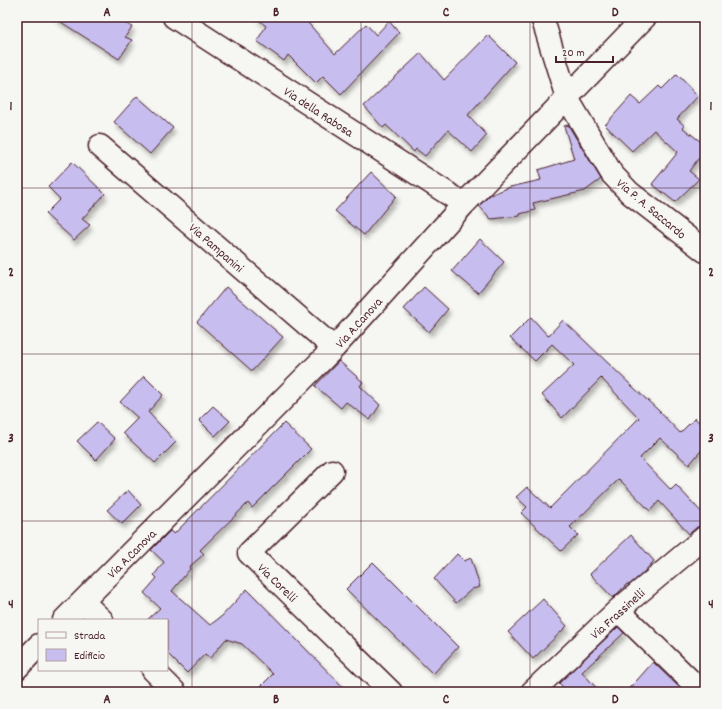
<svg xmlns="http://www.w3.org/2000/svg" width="722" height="709" font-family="Dekko,sans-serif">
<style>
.building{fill:#c7bdee;stroke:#4a1f2b;filter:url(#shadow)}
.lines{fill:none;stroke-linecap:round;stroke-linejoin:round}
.minor-casing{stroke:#4a1f2b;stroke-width:25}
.minor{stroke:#f6f6f2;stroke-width:22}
.grid{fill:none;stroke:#4a1f2b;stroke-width:1;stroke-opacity:0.55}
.labels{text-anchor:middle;stroke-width:4;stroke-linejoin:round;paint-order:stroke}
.street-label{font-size:13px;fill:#4a1f2b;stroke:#f6f6f2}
.neatline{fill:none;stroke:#4a1f2b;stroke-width:1.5}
.grid-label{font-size:13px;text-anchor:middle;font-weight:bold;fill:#4a1f2b}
</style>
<defs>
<filter id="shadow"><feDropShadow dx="2.5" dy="4.5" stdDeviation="2" flood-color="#0004"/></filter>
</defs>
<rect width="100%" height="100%" fill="#f6f6f2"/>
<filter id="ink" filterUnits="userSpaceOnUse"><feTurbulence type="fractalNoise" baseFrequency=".025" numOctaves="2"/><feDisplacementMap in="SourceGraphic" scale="8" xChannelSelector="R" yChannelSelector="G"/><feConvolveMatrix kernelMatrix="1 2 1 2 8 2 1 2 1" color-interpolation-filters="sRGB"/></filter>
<g filter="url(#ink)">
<path class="building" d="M 53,17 L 115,17 L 132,27 L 125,37 L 132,40 L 119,59 Z
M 255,17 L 303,17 L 335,54 L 366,24 L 376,35 L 389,21 L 399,33 L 341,94 L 323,76 L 316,83 L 288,55 L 284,61 L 257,41 L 266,26 Z
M 488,35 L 515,62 L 468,115 L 487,135 L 472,152 L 448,130 L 425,156 L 416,149 L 414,152 L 386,125 L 383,128 L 364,106 L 421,53 L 444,80 Z
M 677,74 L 698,96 L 677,119 L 685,126 L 683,128 L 705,145 L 705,150 L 689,171 L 699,179 L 675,202 L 652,184 L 678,152 L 654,130 L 632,151 L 605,125 L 631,96 L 640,104 L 659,86 L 662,89 Z
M 137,96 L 173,128 L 150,154 L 114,122 Z
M 568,125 L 601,179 L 585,191 L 533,203 L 535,210 L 520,214 L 520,216 L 491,219 L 479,206 L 490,195 L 510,187 L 541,180 L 538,170 L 574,159 L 564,126 Z
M 72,162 L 105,194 L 82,219 L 90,225 L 74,240 L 45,214 L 60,199 L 48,187 Z
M 371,172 L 396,196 L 364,235 L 335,211 Z
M 480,239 L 504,262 L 478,293 L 452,271 Z
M 226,287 L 283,337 L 252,371 L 197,322 Z
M 424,287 L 448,309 L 429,332 L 404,309 Z
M 531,317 L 548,336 L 563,320 L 633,387 L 658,410 L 680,433 L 695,418 L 705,429 L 705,446 L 689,465 L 660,438 L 640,458 L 671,490 L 676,485 L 705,516 L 705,525 L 697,527 L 689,534 L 659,501 L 650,511 L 619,479 L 570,527 L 578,535 L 561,551 L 521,513 L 527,507 L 516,497 L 527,487 L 550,508 L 639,418 L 601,378 L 562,418 L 542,395 L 574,365 L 552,344 L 535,361 L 510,338 Z
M 339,361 L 363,382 L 360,386 L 380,405 L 370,420 L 346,402 L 341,408 L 315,386 Z
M 144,376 L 163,395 L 148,412 L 176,442 L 155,463 L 123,433 L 138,418 L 120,402 Z
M 213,406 L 230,421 L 215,436 L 199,420 Z
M 97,422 L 115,439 L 96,460 L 77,441 Z
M 284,423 L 311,449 L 252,508 L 248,503 L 200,550 L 204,554 L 189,567 L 190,569 L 172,591 L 210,625 L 222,616 L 247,589 L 348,692 L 255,692 L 273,674 L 242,644 L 226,639 L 210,658 L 205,654 L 187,673 L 167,653 L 167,620 L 147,620 L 160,608 L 144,593 L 157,578 L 154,575 L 164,562 L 151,550 L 170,531 L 174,534 Z
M 128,490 L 141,505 L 122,524 L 107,510 Z
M 631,535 L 654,561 L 640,576 L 629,585 L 627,584 L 613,598 L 590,574 Z
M 457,554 L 464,561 L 471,558 L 480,587 L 472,589 L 456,603 L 434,579 Z
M 373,562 L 458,647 L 433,674 L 346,589 Z
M 543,599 L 567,626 L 533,659 L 508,632 Z
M 618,627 L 624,633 L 582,672 L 600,692 L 568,692 L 559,683 Z
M 653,662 L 681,689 L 684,692 L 625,692 L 638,679 Z"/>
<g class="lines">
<g class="minor-casing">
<path id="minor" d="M 174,17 L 464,204
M 542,17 L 567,98 L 612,174 L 630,193 L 705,251
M 100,146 L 334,348
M 332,471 L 249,553 L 391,692
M 83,602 L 102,620
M 618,610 L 702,692
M 64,620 L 334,348 L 464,204 L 645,17
M 17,668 L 39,645
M 153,670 L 175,692
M 532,692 L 618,610 L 705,537"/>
</g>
<use href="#minor" class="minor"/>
</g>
</g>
<path class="grid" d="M 192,17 L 192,692M 361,17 L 361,692M 530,17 L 530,692M 17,188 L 705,188M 17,354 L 705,354M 17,521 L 705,521"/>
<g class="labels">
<g class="street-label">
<text transform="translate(319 111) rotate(33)" y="5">Via della Rabosa</text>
<text transform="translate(652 208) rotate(40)" y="5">Via P. A. Saccardo</text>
<text transform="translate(217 247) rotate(41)" y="5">Via Pampanini</text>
<text transform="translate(358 322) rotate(-48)" y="5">Via A.Canova</text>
<text transform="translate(131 553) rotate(-45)" y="5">Via A.Canova</text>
<text transform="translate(278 582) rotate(44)" y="5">Via Corelli</text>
<text transform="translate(617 613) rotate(-42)" y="5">Via Frassinelli</text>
</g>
</g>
<rect width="722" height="709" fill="none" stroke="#f6f6f2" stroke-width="44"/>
<rect x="38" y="619" width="130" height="52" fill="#f6f6f2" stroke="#b1a0a2"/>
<rect x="46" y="632" width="20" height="6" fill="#f6f6f2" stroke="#b1a0a2"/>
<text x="74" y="639" font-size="12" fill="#4a1f2b">Strada</text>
<rect x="46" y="649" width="20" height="12" fill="#c7bdee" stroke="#b1a0a2"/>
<text x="74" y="659" font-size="12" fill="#4a1f2b">Edificio</text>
<path d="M556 56v6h57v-6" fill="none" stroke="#4a1f2b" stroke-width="2"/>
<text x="562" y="56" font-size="12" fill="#4a1f2b" stroke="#f6f6f2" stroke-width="3" paint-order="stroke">20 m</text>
<rect x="22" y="22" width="678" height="665" class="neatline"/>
<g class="grid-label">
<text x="107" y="16">A</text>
<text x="276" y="16">B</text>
<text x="446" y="16">C</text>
<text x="615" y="16">D</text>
<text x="11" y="110">1</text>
<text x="711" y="110">1</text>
<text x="11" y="276">2</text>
<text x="711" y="276">2</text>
<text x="11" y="442">3</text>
<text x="711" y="442">3</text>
<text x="11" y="608">4</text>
<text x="711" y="608">4</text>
<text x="107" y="703">A</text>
<text x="276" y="703">B</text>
<text x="446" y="703">C</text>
<text x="615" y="703">D</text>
</g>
</svg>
